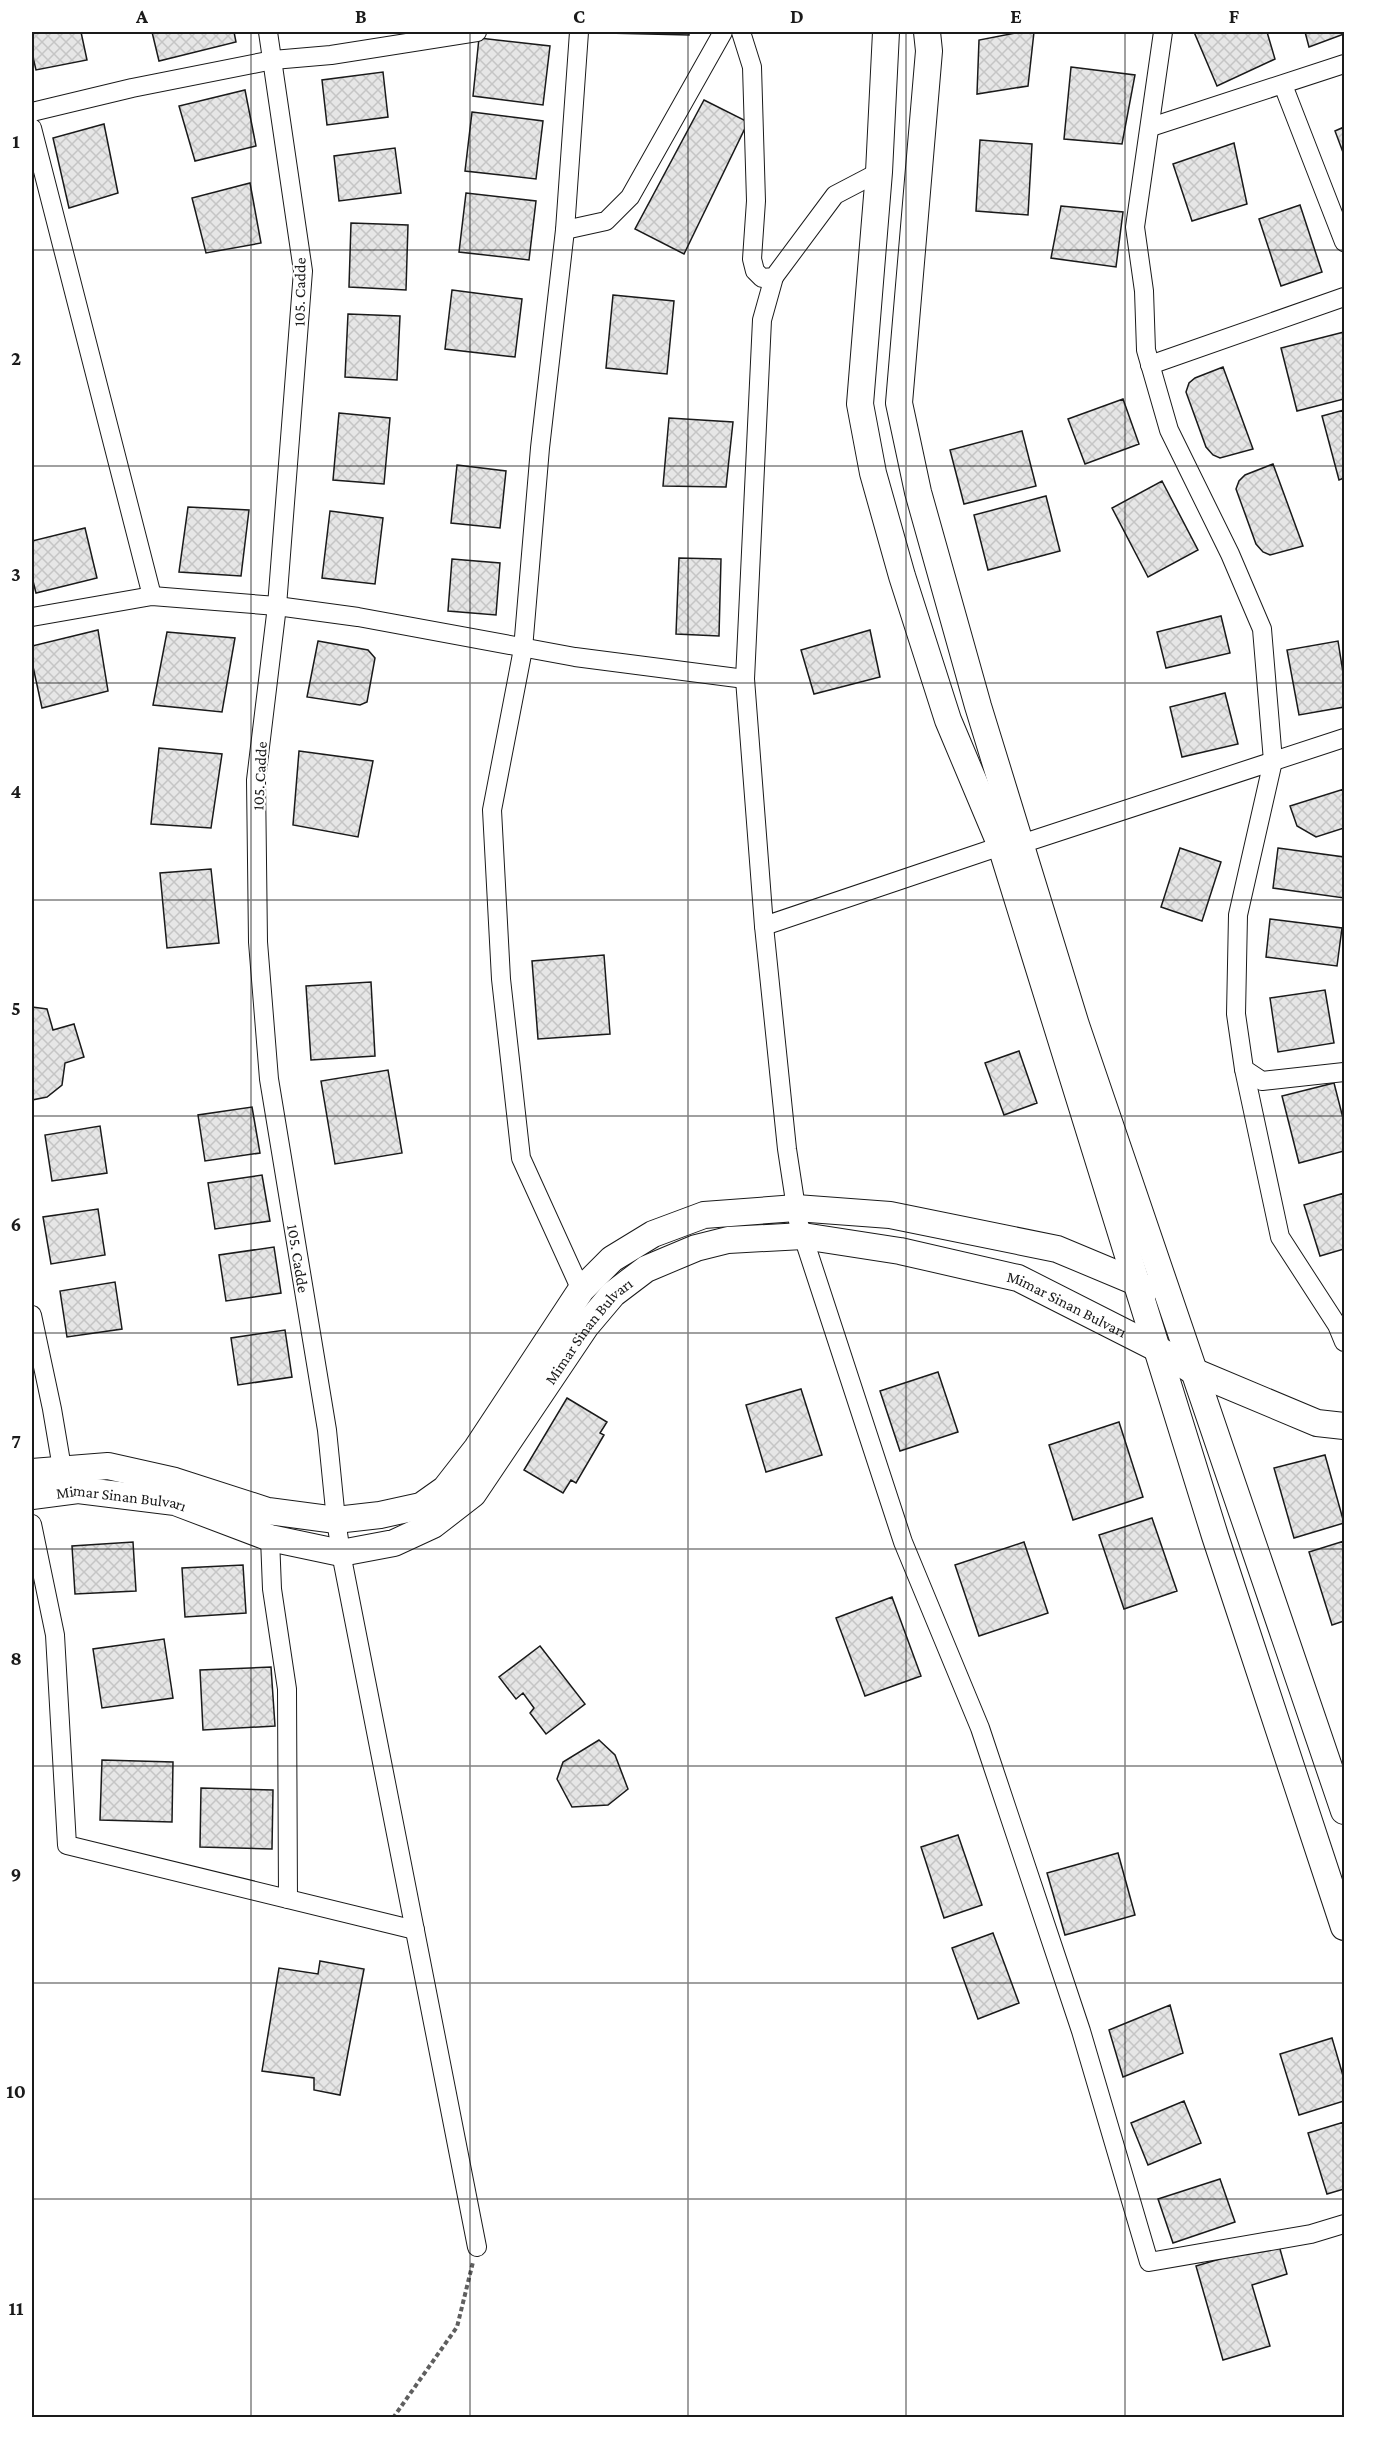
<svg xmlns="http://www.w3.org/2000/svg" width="1376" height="2449" font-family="'Crimson Pro',serif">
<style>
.building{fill:url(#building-cross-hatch);stroke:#1a1a1a;stroke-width:1.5}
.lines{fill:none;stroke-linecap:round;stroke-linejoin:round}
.street-casing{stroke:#1a1a1a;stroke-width:20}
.secondary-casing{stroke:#1a1a1a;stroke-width:28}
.path{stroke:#5f5f5f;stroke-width:4;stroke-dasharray:4.5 3;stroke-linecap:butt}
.street{stroke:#fff;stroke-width:18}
.secondary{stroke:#fff;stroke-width:26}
.grid{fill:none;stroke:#1a1a1a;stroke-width:1.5;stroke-opacity:0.55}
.labels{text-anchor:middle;stroke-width:4.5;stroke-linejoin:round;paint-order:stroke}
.street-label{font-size:16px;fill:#1a1a1a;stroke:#fff}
.neatline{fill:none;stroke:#1a1a1a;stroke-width:2}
.grid-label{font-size:20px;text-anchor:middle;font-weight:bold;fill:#1a1a1a}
</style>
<defs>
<pattern id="building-cross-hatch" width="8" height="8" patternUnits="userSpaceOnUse" patternTransform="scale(1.5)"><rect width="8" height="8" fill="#e6e6e6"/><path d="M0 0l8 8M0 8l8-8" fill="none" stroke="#c5c5c5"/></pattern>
</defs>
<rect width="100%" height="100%" fill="#fff"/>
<path class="building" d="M 32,32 L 81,32 L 87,60 L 36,70 L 32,53 Z
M 152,32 L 234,32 L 236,42 L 159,61 Z
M 606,32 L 689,32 L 689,35 L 606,33 Z
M 1020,32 L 1034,32 L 1028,86 L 977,94 L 979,40 Z
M 1194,32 L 1267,32 L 1275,59 L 1217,86 Z
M 1305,32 L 1344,32 L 1344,34 L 1309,47 Z
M 479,38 L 550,46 L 543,105 L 473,96 Z
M 1071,67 L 1135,75 L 1122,144 L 1064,139 Z
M 383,72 L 388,117 L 327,125 L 322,80 Z
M 245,90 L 256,146 L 195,161 L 179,106 Z
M 704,100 L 748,122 L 684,254 L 635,229 Z
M 472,112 L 543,121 L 536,179 L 465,171 Z
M 104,124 L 118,193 L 69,208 L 53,138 Z
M 1344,127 L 1344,155 L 1335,131 Z
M 980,140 L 1032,144 L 1028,215 L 976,211 Z
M 1234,143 L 1247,204 L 1192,221 L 1173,164 Z
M 395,148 L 401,193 L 339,201 L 334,156 Z
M 250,183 L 261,243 L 206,253 L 192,198 Z
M 466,193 L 536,201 L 529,260 L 459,252 Z
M 1300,205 L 1322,272 L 1281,286 L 1259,219 Z
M 1061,206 L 1123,212 L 1116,267 L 1051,258 Z
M 351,223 L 408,225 L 406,290 L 349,287 Z
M 452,290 L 522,299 L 515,357 L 445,349 Z
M 613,295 L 674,301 L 667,374 L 606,368 Z
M 348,314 L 400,316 L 397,380 L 345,377 Z
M 1344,332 L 1344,399 L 1297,411 L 1281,348 Z
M 1223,367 L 1253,449 L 1220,458 L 1213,455 L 1206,447 L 1186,392 L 1189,383 L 1195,378 Z
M 1123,399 L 1139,444 L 1085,464 L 1068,419 Z
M 1344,410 L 1344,478 L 1339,480 L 1322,416 Z
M 339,413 L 390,418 L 384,484 L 333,480 Z
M 669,418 L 733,422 L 726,487 L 663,486 Z
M 1022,431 L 1036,486 L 964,504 L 950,450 Z
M 1273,464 L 1303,546 L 1270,555 L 1263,552 L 1256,544 L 1236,489 L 1239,481 L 1245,475 Z
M 457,465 L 506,471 L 500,528 L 451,523 Z
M 1162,481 L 1198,550 L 1148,577 L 1112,508 Z
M 1046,496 L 1060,551 L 988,570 L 974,515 Z
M 188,507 L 249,510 L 241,576 L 179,572 Z
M 330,511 L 383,518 L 375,584 L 322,578 Z
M 85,528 L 97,578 L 36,593 L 32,577 L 32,541 Z
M 679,558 L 721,559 L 719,636 L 676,634 Z
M 452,559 L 500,563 L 496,615 L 448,611 Z
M 1221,616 L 1230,653 L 1166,668 L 1157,632 Z
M 98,630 L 108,691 L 42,708 L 32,662 L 32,646 Z
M 870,630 L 880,677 L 814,694 L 801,650 Z
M 167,632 L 235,638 L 222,712 L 153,705 Z
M 318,641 L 368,650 L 375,658 L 367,702 L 360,705 L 307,697 Z
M 1338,641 L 1344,679 L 1344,707 L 1299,715 L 1287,650 Z
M 1225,693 L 1238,744 L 1182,757 L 1170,707 Z
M 159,748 L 222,754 L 211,828 L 151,824 Z
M 299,751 L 373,761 L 358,837 L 293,825 Z
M 1344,789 L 1344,828 L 1316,837 L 1297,826 L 1290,806 Z
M 1180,848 L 1221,862 L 1202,921 L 1161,907 Z
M 1278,848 L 1344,857 L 1344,898 L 1273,888 Z
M 211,869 L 219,943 L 167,948 L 160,873 Z
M 1270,919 L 1342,928 L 1337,966 L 1266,957 Z
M 604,955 L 610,1034 L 538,1039 L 532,961 Z
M 371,982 L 375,1056 L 311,1060 L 306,986 Z
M 1325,990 L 1334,1043 L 1278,1052 L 1270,998 Z
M 32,1007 L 47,1009 L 53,1030 L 74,1024 L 84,1057 L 65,1063 L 62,1085 L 47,1097 L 32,1100 Z
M 1019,1051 L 1037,1103 L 1004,1115 L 985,1063 Z
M 388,1070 L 402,1153 L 335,1164 L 321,1081 Z
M 1334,1083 L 1344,1122 L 1344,1151 L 1299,1163 L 1282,1096 Z
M 252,1107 L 260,1153 L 205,1161 L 198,1115 Z
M 100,1126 L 107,1173 L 52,1181 L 45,1135 Z
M 262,1175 L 270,1221 L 215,1229 L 208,1183 Z
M 1344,1193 L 1344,1249 L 1320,1256 L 1304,1205 Z
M 98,1209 L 105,1255 L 51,1264 L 43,1217 Z
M 274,1247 L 281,1293 L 226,1301 L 219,1255 Z
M 115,1282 L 122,1329 L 67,1337 L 60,1291 Z
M 285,1330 L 292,1377 L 238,1385 L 231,1338 Z
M 938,1372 L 958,1432 L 900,1451 L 880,1391 Z
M 801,1389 L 822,1455 L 766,1472 L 746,1405 Z
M 567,1398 L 607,1422 L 600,1433 L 604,1435 L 576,1483 L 571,1480 L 563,1493 L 524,1470 Z
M 1119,1422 L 1143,1497 L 1073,1520 L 1049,1445 Z
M 1325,1455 L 1344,1523 L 1294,1538 L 1274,1468 Z
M 1152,1518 L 1177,1591 L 1124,1609 L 1099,1535 Z
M 1344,1541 L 1344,1621 L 1332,1625 L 1309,1552 Z
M 133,1542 L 136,1591 L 75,1594 L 72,1546 Z
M 1024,1542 L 1048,1613 L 979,1636 L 955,1565 Z
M 243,1565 L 246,1613 L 185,1617 L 182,1568 Z
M 892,1597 L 921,1676 L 865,1696 L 836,1618 Z
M 164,1639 L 173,1698 L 102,1708 L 93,1649 Z
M 540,1646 L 585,1704 L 546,1734 L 530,1713 L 534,1708 L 523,1693 L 516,1699 L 499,1677 Z
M 271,1667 L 275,1726 L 203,1730 L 200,1670 Z
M 599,1740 L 615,1755 L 628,1789 L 608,1805 L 572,1807 L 557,1779 L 563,1762 Z
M 102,1760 L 173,1762 L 172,1822 L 100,1820 Z
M 201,1788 L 273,1790 L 272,1849 L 200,1847 Z
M 958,1835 L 982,1905 L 944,1918 L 921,1847 Z
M 1118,1853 L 1135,1915 L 1065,1935 L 1047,1873 Z
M 993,1933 L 1019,2003 L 978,2019 L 952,1948 Z
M 320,1961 L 364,1969 L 340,2095 L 314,2090 L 314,2078 L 262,2071 L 279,1968 L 318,1974 Z
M 1170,2005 L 1183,2053 L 1123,2077 L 1109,2030 Z
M 1332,2038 L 1344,2079 L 1344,2101 L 1299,2115 L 1280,2054 Z
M 1184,2101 L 1201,2143 L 1148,2165 L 1131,2123 Z
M 1344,2122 L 1344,2189 L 1327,2194 L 1308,2133 Z
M 1220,2179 L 1235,2222 L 1173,2243 L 1158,2199 Z
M 1278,2242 L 1287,2274 L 1252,2285 L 1270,2346 L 1223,2360 L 1196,2266 Z"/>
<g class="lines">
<g class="street-casing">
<g id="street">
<path id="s1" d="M 268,32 L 303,271 L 277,606 L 256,780 L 258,942 L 269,1079 L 327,1430 L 336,1520 L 341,1553 L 477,2247"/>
<path d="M 579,32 L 565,230 L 540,448 L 523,649 L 492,810 L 501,979 L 521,1158 L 581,1290"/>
<path d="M 741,32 L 752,67 L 756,201 L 752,259 L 755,271 L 762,278 L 774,277 L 835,195 L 879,172"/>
<path d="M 1163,32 L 1135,227 L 1144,291 L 1146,350 L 1169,430 L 1230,554 L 1262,629 L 1273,761 L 1238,915 L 1236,1014 L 1244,1069 L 1262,1081 L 1344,1072"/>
<path d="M 1283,85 L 1344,242"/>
<path d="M 32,112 L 132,88 L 273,60 L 331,55 L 477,32"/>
<path d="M 1151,127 L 1344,64"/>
<path d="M 32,128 L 152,596"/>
<path d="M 565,230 L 606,221 L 630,197 L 723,32"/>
<path d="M 774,277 L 762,320 L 745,679 L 764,926 L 787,1149 L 798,1221 L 903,1542 L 980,1728 L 1081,2031 L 1149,2262 L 1311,2234 L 1344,2224"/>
<path d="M 1150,365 L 1344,297"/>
<path d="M 32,617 L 152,596 L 277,606 L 358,617 L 575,657 L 745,679"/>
<path d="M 764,926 L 1001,846 L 1021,844 L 1344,738"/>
<path d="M 1244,1069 L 1280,1237 L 1337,1325 L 1344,1342"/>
<path d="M 32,1315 L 52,1409 L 62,1468"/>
<path d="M 32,1524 L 55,1635 L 67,1845 L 415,1930"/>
<path d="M 270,1538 L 272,1589 L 287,1689 L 288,1899"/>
</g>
</g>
<g class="secondary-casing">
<g id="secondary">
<path d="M 886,32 L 879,172 L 860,404 L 873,473 L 902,576 L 948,720 L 1001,846 L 1215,1536 L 1344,1927"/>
<path d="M 927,32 L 929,51 L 899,403 L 918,492 L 978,706 L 1076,1025 L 1344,1811"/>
<path d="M 32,1472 L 108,1466 L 175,1481 L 268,1511 L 336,1520 L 380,1515 L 421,1506 L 445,1489 L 477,1448 L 581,1290 L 612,1259 L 653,1234 L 704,1215 L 796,1208 L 890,1215 L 1057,1249 L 1136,1282 L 1145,1290"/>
<path id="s2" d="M 32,1496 L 78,1490 L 175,1502 L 270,1538 L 341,1553 L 394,1543 L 433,1525 L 473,1494 L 586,1326 L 613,1294 L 646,1269 L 696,1248 L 728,1240 L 803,1236 L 900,1251 L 1018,1278 L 1156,1348 L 1193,1371 L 1317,1423 L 1344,1426"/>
</g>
</g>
<path class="path" d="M 393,2418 L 457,2327 L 473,2262"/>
<use href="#street" class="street"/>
<use href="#secondary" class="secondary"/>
</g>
<path class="grid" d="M 251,32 L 251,2418M 470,32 L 470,2418M 688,32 L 688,2418M 906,32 L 906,2418M 1125,32 L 1125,2418M 32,250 L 1344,250M 32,466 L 1344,466M 32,683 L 1344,683M 32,900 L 1344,900M 32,1116 L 1344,1116M 32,1333 L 1344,1333M 32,1549 L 1344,1549M 32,1766 L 1344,1766M 32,1983 L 1344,1983M 32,2199 L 1344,2199"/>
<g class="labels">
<g class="street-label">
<text transform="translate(299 292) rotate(-89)" y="6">105. Cadde</text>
<text transform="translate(259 776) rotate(-87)" y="6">105. Cadde</text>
<text dy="6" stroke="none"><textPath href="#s1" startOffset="1234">105. Cadde</textPath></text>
<text dy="6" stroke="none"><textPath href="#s2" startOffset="1188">Mimar Sinan Bulvarı</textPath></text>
<text dy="6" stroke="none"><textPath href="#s2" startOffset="666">Mimar Sinan Bulvarı</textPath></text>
<text dy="6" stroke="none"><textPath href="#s2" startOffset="90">Mimar Sinan Bulvarı</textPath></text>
</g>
</g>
<rect width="1376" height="2449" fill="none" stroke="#ffffff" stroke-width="66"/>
<rect x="33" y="33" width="1310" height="2383" class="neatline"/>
<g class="grid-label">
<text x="142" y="23">A</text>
<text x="361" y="23">B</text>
<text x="579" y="23">C</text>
<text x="797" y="23">D</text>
<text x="1016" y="23">E</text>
<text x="1234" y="23">F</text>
<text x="16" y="148">1</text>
<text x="16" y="365">2</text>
<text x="16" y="581">3</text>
<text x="16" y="798">4</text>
<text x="16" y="1015">5</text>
<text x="16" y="1231">6</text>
<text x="16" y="1448">7</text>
<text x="16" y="1665">8</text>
<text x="16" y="1881">9</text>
<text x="16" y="2098">10</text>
<text x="16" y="2315">11</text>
</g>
</svg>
